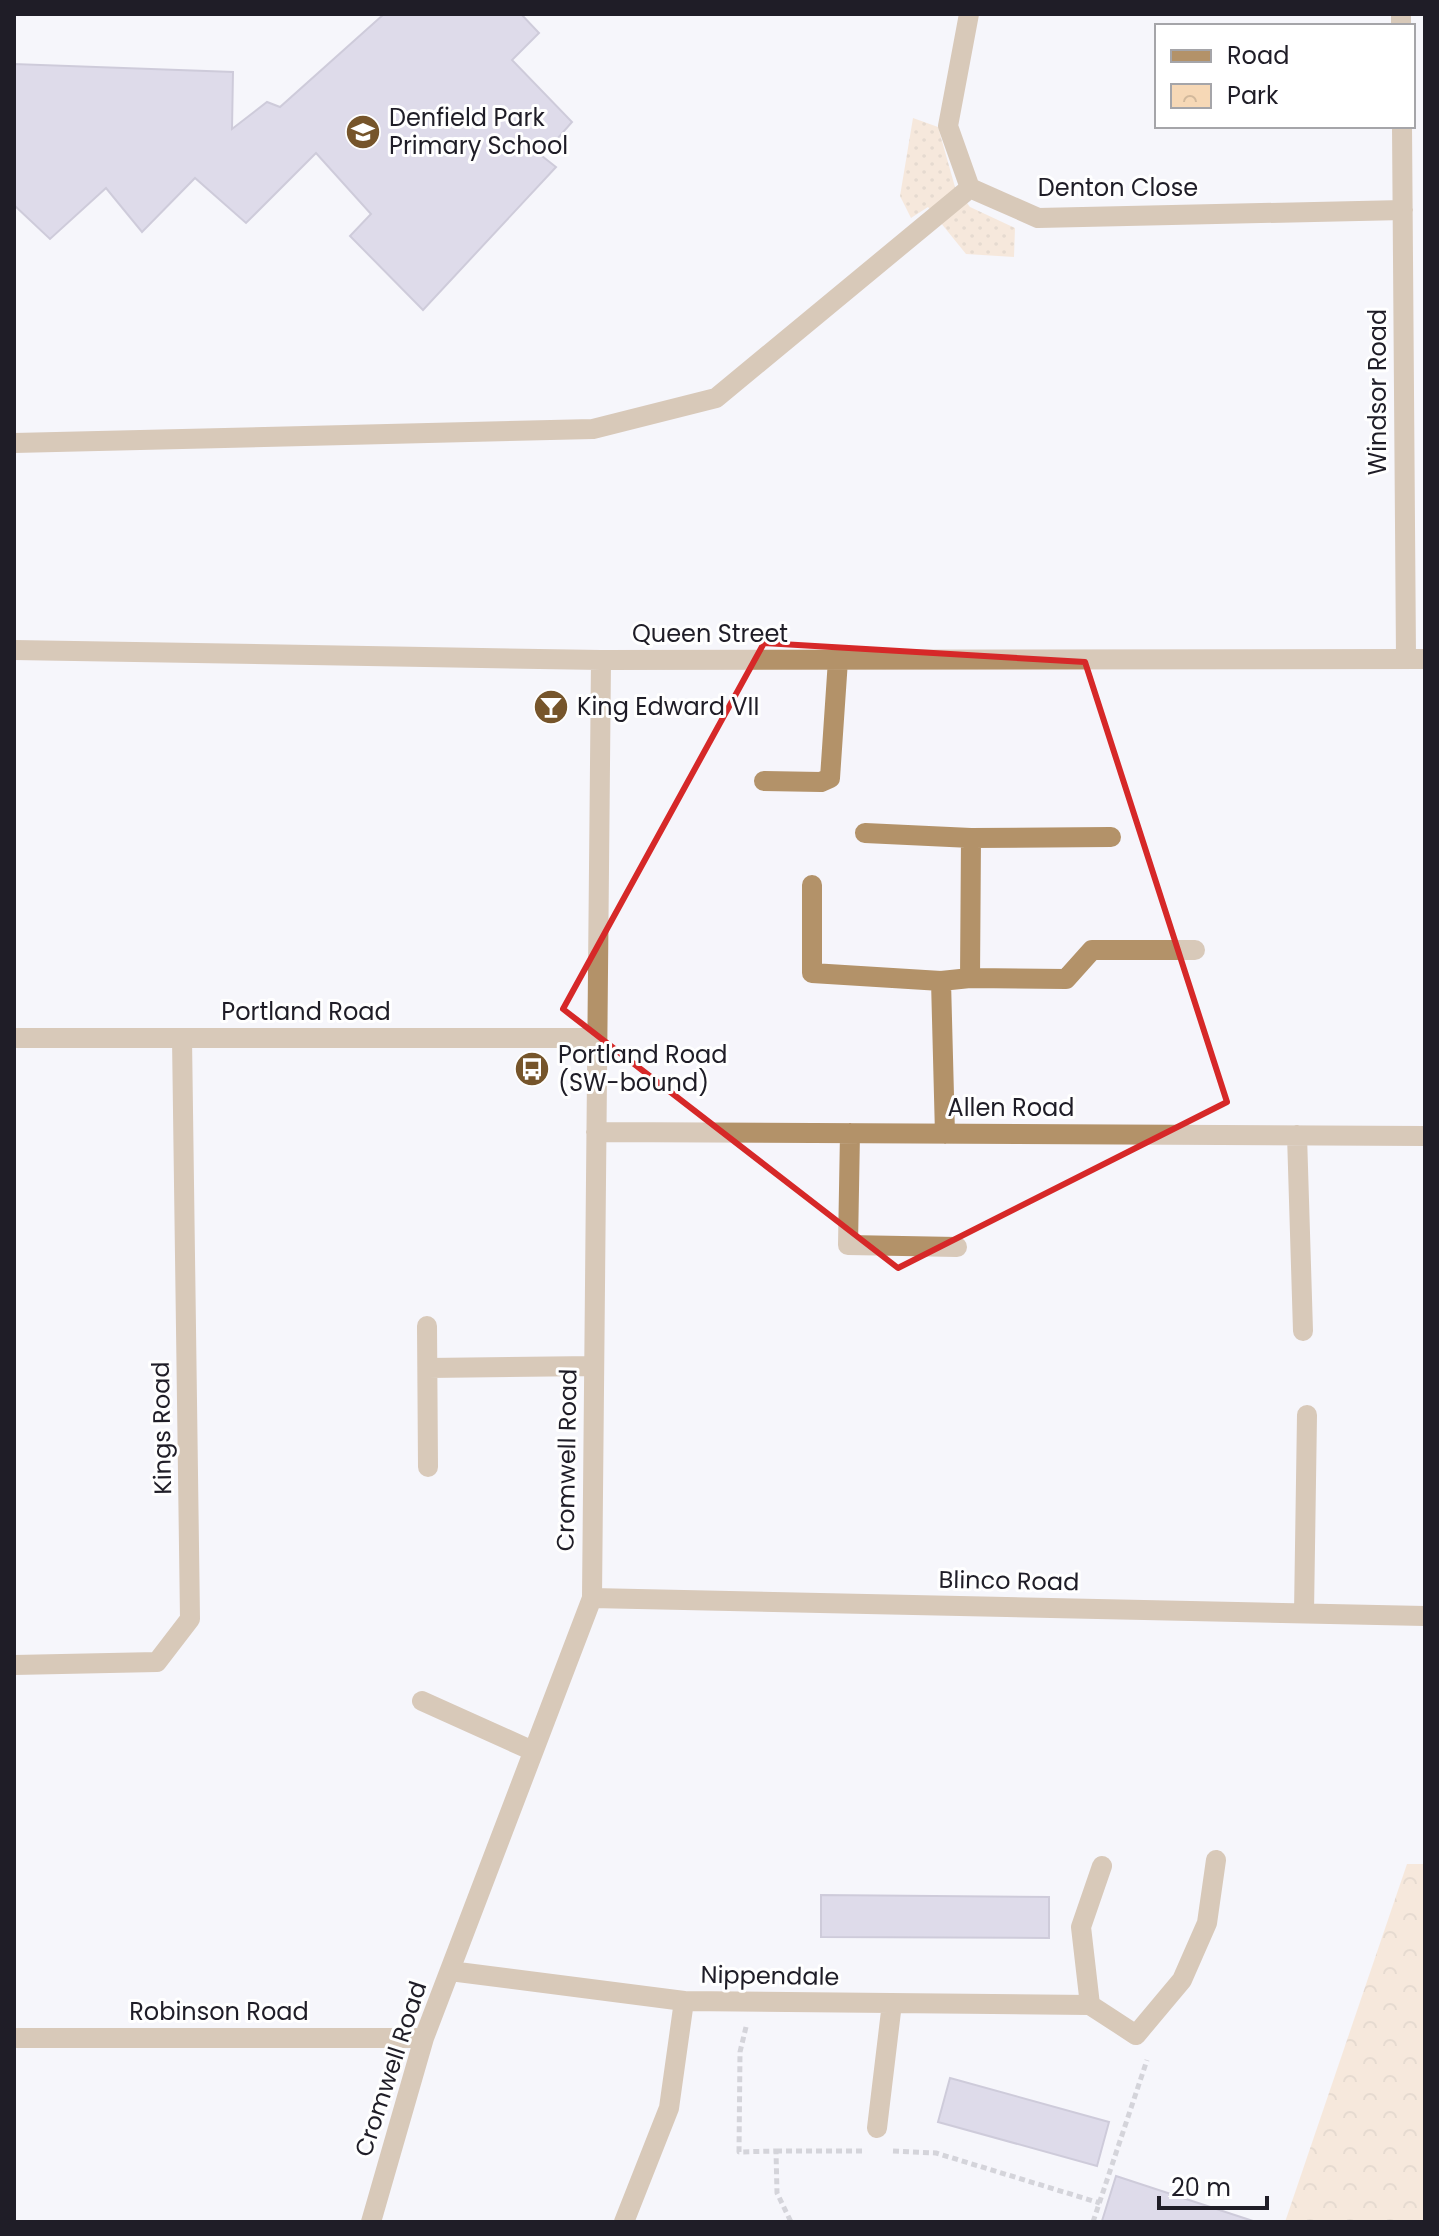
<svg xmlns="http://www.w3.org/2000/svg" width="1439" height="2236" font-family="Poppins,sans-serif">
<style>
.grass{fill:url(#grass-dots)}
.park{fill:url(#park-crowns)}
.building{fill:#c1bbd6;stroke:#9e98b2;stroke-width:2}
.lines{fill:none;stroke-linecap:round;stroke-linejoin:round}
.path{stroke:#acabb2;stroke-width:5;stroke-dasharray:6 4;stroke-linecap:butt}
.minor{stroke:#b39269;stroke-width:20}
.marked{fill:none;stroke:#d62828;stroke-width:6;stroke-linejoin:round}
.labels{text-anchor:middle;stroke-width:6;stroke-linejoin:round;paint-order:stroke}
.poi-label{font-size:24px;fill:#1f1d27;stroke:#fff;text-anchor:start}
.street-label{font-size:24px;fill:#1f1d27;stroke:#fff}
</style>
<defs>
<pattern id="grass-dots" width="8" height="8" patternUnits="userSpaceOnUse" patternTransform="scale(2)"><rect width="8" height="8" fill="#f6d8b6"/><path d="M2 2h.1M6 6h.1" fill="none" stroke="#d2b99c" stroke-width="1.8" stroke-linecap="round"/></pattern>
<pattern id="park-crowns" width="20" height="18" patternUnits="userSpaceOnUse" patternTransform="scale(2)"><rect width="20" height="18" fill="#f6d8b6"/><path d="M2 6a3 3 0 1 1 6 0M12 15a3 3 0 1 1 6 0" fill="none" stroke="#d2b99c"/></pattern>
</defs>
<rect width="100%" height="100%" fill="#f6f5fb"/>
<path class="grass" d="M 913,118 L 938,127 L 955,187 L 970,207 L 1015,228 L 1014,257 L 966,254 L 928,207 L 911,218 L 900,196 Z"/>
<path class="park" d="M 1407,1864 L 1425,1864 L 1425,2222 L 1285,2222 Z"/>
<path class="building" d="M 384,14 L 521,14 L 539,33 L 512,60 L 572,122 L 542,156 L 556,167 L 423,310 L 350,236 L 371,214 L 316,153 L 246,223 L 195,178 L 142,232 L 106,188 L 50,239 L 14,205 L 14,64 L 233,72 L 232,129 L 267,102 L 280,107 Z
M 821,1895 L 1049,1897 L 1049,1938 L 821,1937 Z
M 950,2078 L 1109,2122 L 1097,2166 L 938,2122 Z
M 1116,2176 L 1256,2222 L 1102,2221 Z"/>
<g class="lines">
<path class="path" d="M 746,2027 L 740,2052 L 739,2152 L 776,2151 L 777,2193 L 791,2222
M 776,2151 L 863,2151
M 893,2151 L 936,2153 L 1100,2203
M 1093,2222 L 1147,2060"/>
<path class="minor" d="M 969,14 L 948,126 L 970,188 L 1038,218 L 1403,210
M 1401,14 L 1401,26
M 1402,126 L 1406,658
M 14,443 L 593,429 L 716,398 L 970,188
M 14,650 L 601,660 L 1425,659
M 764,781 L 821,782 L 830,778 L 838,660
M 865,833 L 971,838 L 1111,837
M 812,885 L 812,973 L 941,981 L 970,978 L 1066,979 L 1092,950 L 1195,950
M 970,978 L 971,838
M 941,981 L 945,1134
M 14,1038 L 597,1038
M 596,1132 L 1425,1136
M 850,1133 L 848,1245 L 957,1247
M 1297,1135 L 1303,1331
M 427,1326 L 428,1467
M 428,1368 L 594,1366
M 592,1598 L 1425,1616
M 1304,1613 L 1307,1415
M 14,1665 L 157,1662 L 190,1619 L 182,1038
M 422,1701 L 533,1751
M 450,1971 L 684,2001 L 1090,2005 L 1136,2035 L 1182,1980 L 1207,1923 L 1216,1860
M 1090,2005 L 1081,1927 L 1102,1866
M 14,2038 L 424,2038
M 877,2128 L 892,2003
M 371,2222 L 424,2038 L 592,1598 L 601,660
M 624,2222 L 669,2108 L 684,2001"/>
</g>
<path d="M0 0H1439V2236H0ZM 764,643 L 1085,662 L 1227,1102 L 898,1268 L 563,1009 Z" fill="#f6f5fb" fill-opacity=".55" fill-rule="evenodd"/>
<path class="marked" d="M 764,643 L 1085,662 L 1227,1102 L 898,1268 L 563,1009 Z"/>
<defs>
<g id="school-disc" transform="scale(1.8)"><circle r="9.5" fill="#76552b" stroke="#fff"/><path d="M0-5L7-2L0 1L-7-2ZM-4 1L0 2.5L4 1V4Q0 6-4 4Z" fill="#fff"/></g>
<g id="bar-disc" transform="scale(1.8)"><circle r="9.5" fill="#76552b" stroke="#fff"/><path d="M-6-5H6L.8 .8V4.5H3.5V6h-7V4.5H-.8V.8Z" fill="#fff"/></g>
<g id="bus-disc" transform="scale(1.8)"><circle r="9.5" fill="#76552b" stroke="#fff"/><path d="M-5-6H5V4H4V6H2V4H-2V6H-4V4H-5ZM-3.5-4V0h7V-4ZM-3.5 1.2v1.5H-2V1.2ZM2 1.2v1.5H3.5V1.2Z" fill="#fff"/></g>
</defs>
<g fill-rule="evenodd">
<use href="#school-disc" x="363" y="132"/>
<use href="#bar-disc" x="551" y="707"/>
<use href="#bus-disc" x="532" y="1069"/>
</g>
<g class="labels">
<g class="poi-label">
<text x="389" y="126">Denfield Park<tspan x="389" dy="28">Primary School</tspan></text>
<text x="577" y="715">King Edward VII</text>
<text x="558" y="1063">Portland Road<tspan x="558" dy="28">(SW-bound)</tspan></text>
</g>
<g class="street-label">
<text x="1118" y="196">Denton Close</text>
<text transform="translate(1378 392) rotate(-90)" y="8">Windsor Road</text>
<text x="710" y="642">Queen Street</text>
<text x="306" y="1020">Portland Road</text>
<text x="1011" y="1116">Allen Road</text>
<text transform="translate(162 1428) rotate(-91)" y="8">Kings Road</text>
<text transform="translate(567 1460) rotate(-89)" y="8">Cromwell Road</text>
<text transform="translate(1009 1581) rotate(1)" y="8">Blinco Road</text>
<text transform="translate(770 1976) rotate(1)" y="8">Nippendale</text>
<text x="219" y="2020">Robinson Road</text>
<text transform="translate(391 2069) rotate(-72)" y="8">Cromwell Road</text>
</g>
</g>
<rect width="1439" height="2236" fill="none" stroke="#1f1d27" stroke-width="32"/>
<rect x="1155" y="24" width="260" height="104" fill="#ffffff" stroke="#a5a5a9" stroke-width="2"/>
<rect x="1171" y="50" width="40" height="12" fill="#b39269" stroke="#a5a5a9" stroke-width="2"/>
<text x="1227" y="64" font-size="24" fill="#1f1d27">Road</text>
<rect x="1171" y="84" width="40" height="24" fill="url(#park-crowns)" stroke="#a5a5a9" stroke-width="2"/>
<text x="1227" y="104" font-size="24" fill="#1f1d27">Park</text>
<path d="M1159 2196v12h108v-12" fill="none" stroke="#1f1d27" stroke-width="4"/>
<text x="1171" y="2196" font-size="24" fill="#1f1d27" stroke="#ffffff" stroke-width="6" paint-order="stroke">20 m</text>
</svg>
